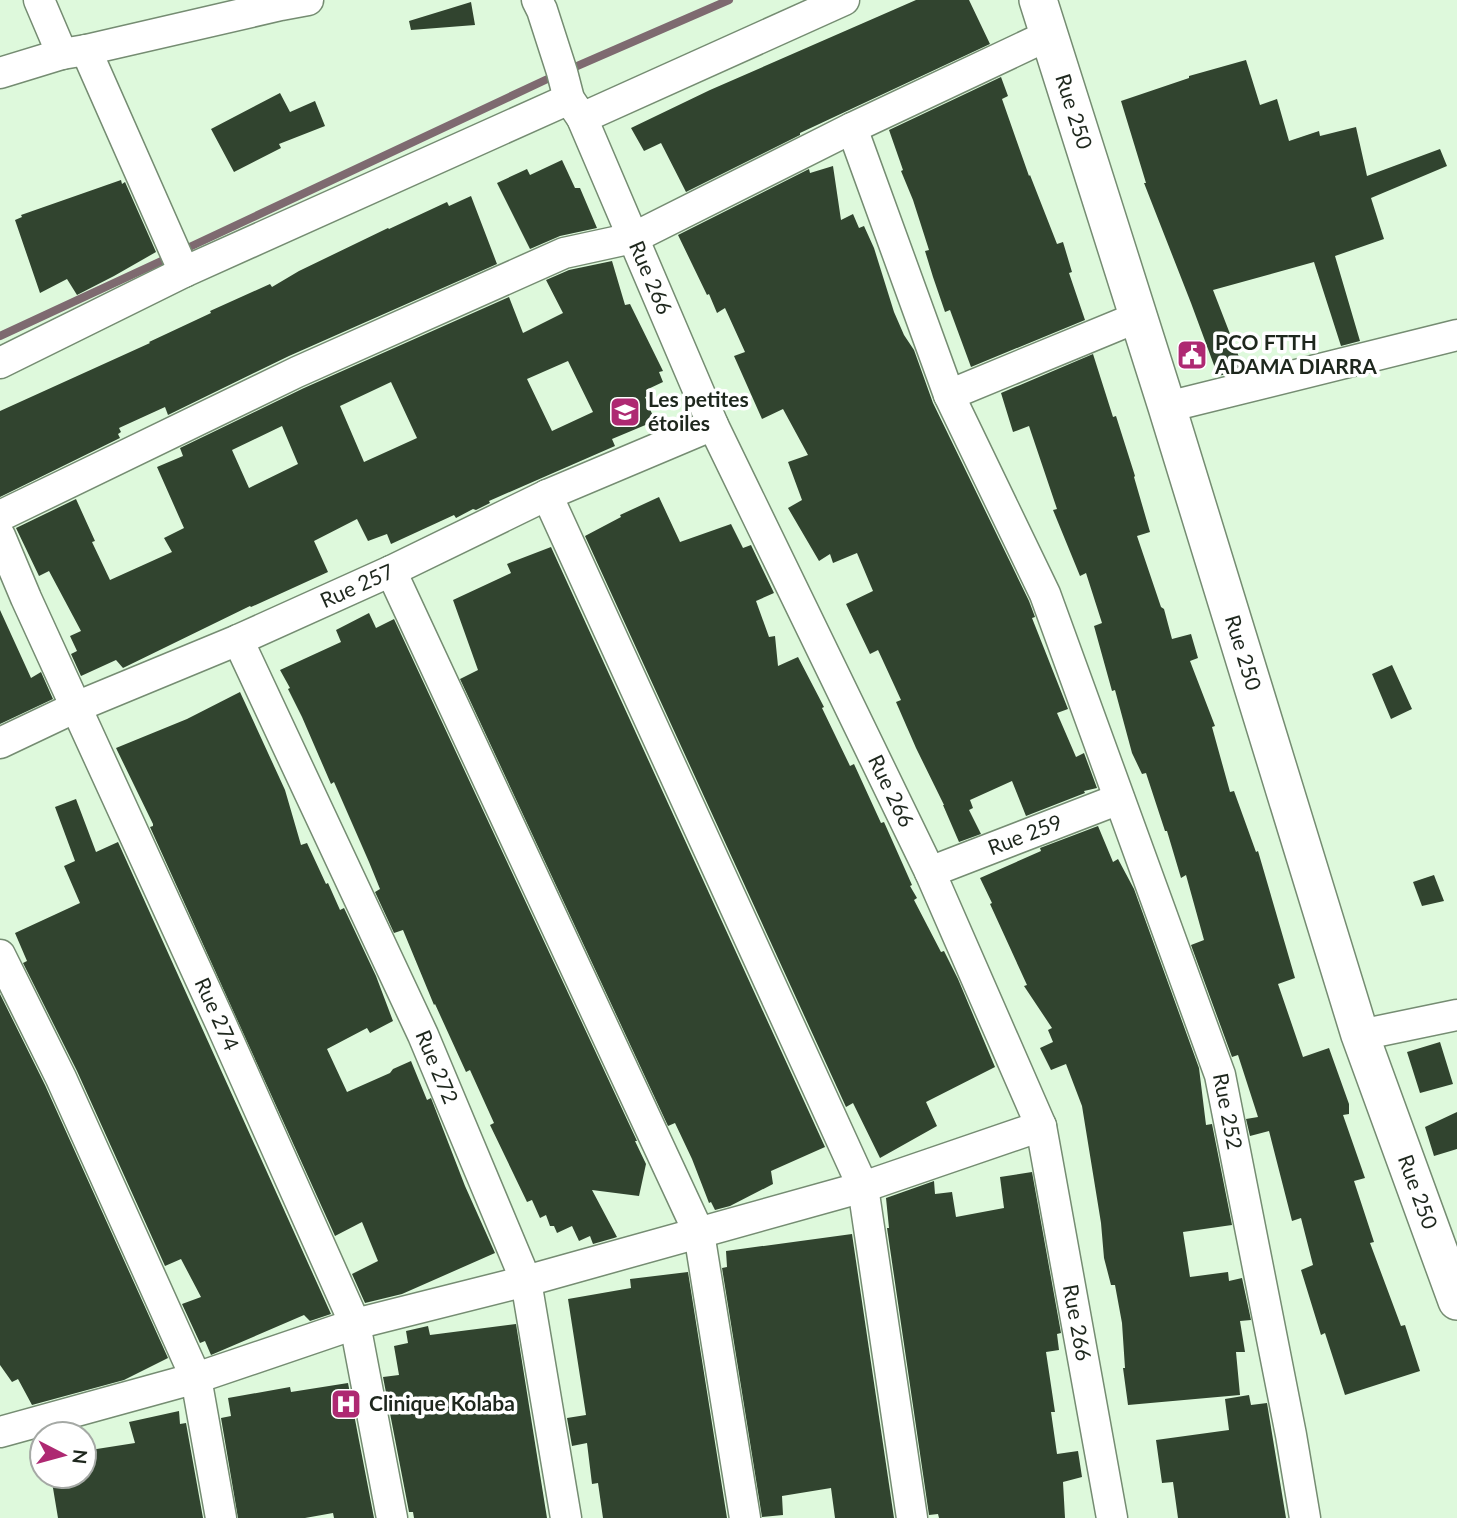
<svg xmlns="http://www.w3.org/2000/svg" width="1457" height="1518" font-family="Lato,sans-serif">
<style>
.lines{fill:none;stroke-linecap:round;stroke-linejoin:round}
.stream{stroke:#7e6a70;stroke-width:8}
.building{fill:#31442f;fill-rule:evenodd}
.minor-casing{stroke:#758c72;stroke-width:33}
.tertiary-casing{stroke:#758c72;stroke-width:40}
.minor{stroke:#fff;stroke-width:30}
.tertiary{stroke:#fff;stroke-width:37}
.labels{text-anchor:middle;stroke-width:7;stroke-linejoin:round;paint-order:stroke}
.street-label{font-size:21px;fill:#1e271d;stroke:#fff}
.poi-label{font-size:21px;font-weight:bold;fill:#1e271d;stroke:#fff;text-anchor:start}
</style>
<rect width="100%" height="100%" fill="#def9dc"/>
<g class="lines">
<path class="stream" d="M 568,70 L 729,0
M 181,251 L 556,75
M 0,336 L 170,257"/>
</g>
<path class="building" d="M 916,0 L 969,0 L 990,44 L 800,133 L 800,135 L 686,192 L 661,143 L 644,151 L 631,128 L 710,90 Z
M 471,2 L 475,25 L 411,30 L 409,21 Z
M 1246,60 L 1260,105 L 1277,99 L 1289,141 L 1319,131 L 1320,136 L 1356,127 L 1367,176 L 1440,149 L 1447,166 L 1371,198 L 1384,239 L 1335,256 L 1360,341 L 1341,346 L 1314,262 L 1213,290 L 1244,370 L 1218,376 L 1191,303 L 1144,183 L 1146,183 L 1121,101 L 1189,78 L 1189,76 Z
M 1001,77 L 1008,96 L 1002,99 L 1029,176 L 1030,175 L 1057,244 L 1063,242 L 1072,272 L 1069,273 L 1085,320 L 971,367 L 950,310 L 945,312 L 933,277 L 925,251 L 929,250 L 913,200 L 901,171 L 903,170 L 889,130 Z
M 280,93 L 290,112 L 315,101 L 325,126 L 279,144 L 281,148 L 234,172 L 211,129 Z
M 562,160 L 575,188 L 580,188 L 597,228 L 560,236 L 530,249 L 497,183 L 527,169 L 530,175 Z
M 833,166 L 841,220 L 853,214 L 859,228 L 864,226 L 874,248 L 894,312 L 904,335 L 914,350 L 933,403 L 1029,601 L 1035,617 L 1032,618 L 1068,709 L 1057,713 L 1076,757 L 1084,753 L 1097,788 L 1084,791 L 1085,793 L 1026,816 L 1012,781 L 970,800 L 973,808 L 969,810 L 981,834 L 959,842 L 943,805 L 944,805 L 916,748 L 896,702 L 901,700 L 878,650 L 870,654 L 846,604 L 873,591 L 857,553 L 833,563 L 830,554 L 819,561 L 788,508 L 802,500 L 788,462 L 808,455 L 783,409 L 762,419 L 734,356 L 745,352 L 725,308 L 717,313 L 709,294 L 707,295 L 678,235 L 809,169 L 810,173 Z
M 121,180 L 122,184 L 125,182 L 156,252 L 114,276 L 77,295 L 67,279 L 40,293 L 15,220 L 22,217 L 21,215 Z
M 471,196 L 497,264 L 289,356 L 168,415 L 165,407 L 119,428 L 121,432 L 118,434 L 120,438 L 0,497 L 0,411 L 150,343 L 149,342 L 211,313 L 210,311 L 270,284 L 272,287 L 299,271 L 388,228 L 389,229 L 447,202 L 449,206 Z
M 612,261 L 625,305 L 630,304 L 663,371 L 659,372 L 663,382 L 646,390 L 649,396 L 645,397 L 655,421 L 612,439 L 615,446 L 489,501 L 490,503 L 476,510 L 473,509 L 456,518 L 454,515 L 391,544 L 387,534 L 368,541 L 357,519 L 314,541 L 328,572 L 251,607 L 250,606 L 123,668 L 116,660 L 81,676 L 71,654 L 77,651 L 70,636 L 81,631 L 49,571 L 39,576 L 16,528 L 76,499 L 95,541 L 92,542 L 110,580 L 172,552 L 164,538 L 184,528 L 157,467 L 183,456 L 180,448 L 304,388 L 509,297 L 523,333 L 563,313 L 546,280 L 569,270 ZM 568,361 L 593,412 L 552,431 L 527,379 ZM 391,382 L 417,438 L 364,462 L 340,406 ZM 282,426 L 298,464 L 249,488 L 232,450 Z
M 1093,354 L 1113,417 L 1116,416 L 1135,476 L 1134,477 L 1150,532 L 1137,536 L 1161,607 L 1164,609 L 1172,639 L 1191,634 L 1198,658 L 1190,661 L 1215,726 L 1212,727 L 1230,792 L 1234,791 L 1256,852 L 1258,851 L 1295,978 L 1278,984 L 1303,1057 L 1329,1048 L 1349,1104 L 1349,1114 L 1343,1115 L 1365,1178 L 1354,1181 L 1374,1242 L 1370,1243 L 1401,1326 L 1405,1325 L 1420,1371 L 1345,1395 L 1325,1333 L 1321,1335 L 1301,1270 L 1313,1265 L 1301,1218 L 1292,1221 L 1269,1131 L 1250,1136 L 1246,1119 L 1258,1117 L 1238,1055 L 1232,1057 L 1191,945 L 1204,940 L 1186,875 L 1181,878 L 1167,831 L 1165,831 L 1146,773 L 1142,774 L 1132,753 L 1115,690 L 1112,691 L 1094,626 L 1102,623 L 1086,573 L 1080,576 L 1053,510 L 1057,509 L 1029,426 L 1013,432 L 1001,393 Z
M 659,497 L 680,542 L 731,524 L 743,548 L 751,545 L 774,593 L 756,601 L 769,637 L 775,636 L 778,666 L 798,657 L 824,707 L 822,708 L 850,766 L 854,764 L 881,823 L 884,822 L 912,885 L 910,886 L 917,898 L 914,900 L 941,952 L 944,951 L 958,979 L 995,1067 L 926,1102 L 937,1126 L 880,1158 L 853,1103 L 846,1107 L 585,536 L 621,517 L 620,515 Z
M 551,547 L 825,1147 L 771,1171 L 773,1184 L 730,1206 L 715,1210 L 711,1202 L 709,1203 L 692,1159 L 675,1123 L 668,1126 L 460,679 L 478,670 L 453,600 L 511,573 L 507,564 Z
M 0,610 L 31,678 L 41,672 L 53,699 L 0,724 Z
M 369,613 L 376,628 L 394,619 L 637,1141 L 635,1141 L 646,1164 L 639,1196 L 592,1190 L 617,1237 L 614,1238 L 593,1244 L 590,1236 L 579,1241 L 572,1226 L 557,1233 L 554,1226 L 550,1226 L 546,1215 L 540,1218 L 532,1200 L 527,1202 L 490,1125 L 494,1123 L 470,1070 L 466,1072 L 435,1004 L 434,1005 L 403,930 L 394,933 L 375,892 L 380,889 L 369,862 L 334,782 L 331,784 L 302,717 L 288,689 L 290,688 L 280,670 L 341,642 L 336,630 Z
M 1392,665 L 1412,709 L 1391,719 L 1372,674 Z
M 240,692 L 285,790 L 301,845 L 307,843 L 326,884 L 328,883 L 340,910 L 344,908 L 376,976 L 393,1021 L 370,1033 L 367,1028 L 327,1049 L 347,1092 L 390,1073 L 393,1069 L 411,1061 L 427,1100 L 431,1098 L 465,1186 L 495,1253 L 402,1294 L 365,1303 L 352,1274 L 378,1261 L 362,1222 L 335,1236 L 150,827 L 153,826 L 153,824 L 116,748 L 187,719 Z
M 76,799 L 96,852 L 118,842 L 331,1314 L 310,1321 L 304,1315 L 211,1355 L 205,1341 L 200,1343 L 182,1304 L 201,1297 L 181,1259 L 165,1266 L 77,1071 L 23,963 L 27,961 L 15,933 L 80,903 L 64,866 L 75,861 L 55,807 Z
M 1098,826 L 1113,862 L 1118,859 L 1134,889 L 1199,1068 L 1206,1125 L 1212,1124 L 1232,1225 L 1183,1232 L 1190,1277 L 1228,1272 L 1229,1281 L 1242,1278 L 1251,1320 L 1240,1321 L 1245,1352 L 1236,1352 L 1240,1395 L 1128,1405 L 1123,1368 L 1125,1368 L 1122,1323 L 1115,1285 L 1111,1285 L 1104,1258 L 1101,1223 L 1082,1106 L 1066,1064 L 1051,1070 L 1040,1048 L 1053,1042 L 1048,1030 L 1052,1028 L 1024,986 L 1027,985 L 990,904 L 992,903 L 980,878 L 1041,851 L 1040,848 Z
M 1434,875 L 1444,901 L 1422,906 L 1413,882 Z
M 0,994 L 45,1085 L 168,1358 L 124,1380 L 32,1405 L 18,1379 L 12,1382 L 0,1365 Z
M 1440,1042 L 1453,1084 L 1420,1093 L 1407,1052 Z
M 1457,1112 L 1457,1149 L 1434,1156 L 1425,1127 Z
M 1032,1172 L 1061,1333 L 1057,1334 L 1059,1350 L 1046,1352 L 1055,1412 L 1051,1412 L 1057,1454 L 1078,1451 L 1082,1477 L 1063,1482 L 1065,1518 L 939,1518 L 938,1514 L 929,1515 L 887,1228 L 889,1228 L 886,1198 L 934,1181 L 935,1194 L 952,1192 L 956,1217 L 1004,1208 L 1000,1177 Z
M 852,1234 L 894,1518 L 835,1518 L 831,1488 L 782,1496 L 783,1515 L 762,1517 L 722,1268 L 727,1267 L 726,1251 Z
M 688,1272 L 727,1518 L 603,1518 L 598,1483 L 592,1484 L 587,1443 L 572,1446 L 567,1418 L 586,1415 L 568,1299 L 631,1288 L 630,1279 Z
M 516,1324 L 547,1518 L 414,1518 L 413,1512 L 409,1512 L 383,1377 L 399,1375 L 394,1346 L 408,1343 L 406,1331 L 428,1326 L 430,1335 Z
M 348,1383 L 374,1518 L 334,1518 L 333,1513 L 305,1518 L 238,1518 L 221,1418 L 231,1416 L 228,1398 L 290,1387 L 291,1392 Z
M 1249,1395 L 1251,1405 L 1267,1403 L 1286,1518 L 1178,1518 L 1173,1482 L 1162,1483 L 1156,1440 L 1229,1430 L 1225,1399 Z
M 179,1411 L 180,1424 L 186,1423 L 203,1518 L 58,1518 L 51,1476 L 84,1476 L 84,1451 L 135,1443 L 129,1422 Z"/>
<g class="lines">
<g class="minor-casing">
<g id="minor">
<path d="M 39,0 L 62,54"/>
<path id="s1" d="M 537,0 L 542,10 L 562,72 L 569,99 L 582,118 L 713,425 L 930,872 L 1041,1126 L 1112,1518"/>
<path d="M 86,50 L 184,272"/>
<path d="M 0,73 L 62,54 L 86,50 L 281,5 L 308,0"/>
<path d="M 582,118 L 844,0"/>
<path id="s2" d="M 852,128 L 949,395 L 1045,594 L 1220,1075 L 1291,1435 L 1305,1518"/>
<path d="M 0,363 L 184,272 L 569,99"/>
<path d="M 949,395 L 1138,317"/>
<path d="M 1167,407 L 1457,335"/>
<path d="M 547,495 L 863,1187 L 912,1518"/>
<path d="M 0,516 L 297,372 L 564,253 L 633,238 L 852,128 L 1049,35"/>
<path id="s3" d="M 0,536 L 26,598 L 221,1024 L 355,1324 L 392,1518"/>
<path d="M 391,571 L 699,1233 L 745,1518"/>
<path id="s4" d="M 238,640 L 423,1035 L 526,1281 L 566,1518"/>
<path id="s5" d="M 0,743 L 76,707 L 238,640 L 391,571 L 547,495 L 713,425"/>
<path id="s6" d="M 930,872 L 1119,799"/>
<path d="M 0,955 L 61,1078 L 196,1378 L 221,1518"/>
<path d="M 1360,1035 L 1457,1015"/>
<path d="M 0,1432 L 196,1378 L 355,1324 L 526,1281 L 863,1187 L 1041,1126"/>
</g>
</g>
<g class="tertiary-casing">
<g id="tertiary">
<path id="s7" d="M 1038,0 L 1167,407 L 1360,1035 L 1457,1301"/>
</g>
</g>
<use href="#minor" class="minor"/>
<use href="#tertiary" class="tertiary"/>
</g>
<defs>
<g id="civic-square" transform="scale(1.575)"><rect x="-9" y="-9" width="18" height="18" rx="4" fill="#ae2972" stroke="#fff"/><path d="M-.6-6.5H3V-4.5H.6V-3L4-1V1h2V6H-6V1h2V-1L-.6-3ZM-1.2 2.5V6h2.4V2.5Z" fill="#fff"/></g>
<g id="school-square" transform="scale(1.575)"><rect x="-9" y="-9" width="18" height="18" rx="4" fill="#ae2972" stroke="#fff"/><path d="M0-5L7-2L0 1L-7-2ZM-4 1L0 2.5L4 1V4Q0 6-4 4Z" fill="#fff"/></g>
<g id="hospital-square" transform="scale(1.575)"><rect x="-9" y="-9" width="18" height="18" rx="4" fill="#ae2972" stroke="#fff"/><path d="M-5-5h3v3.5h4V-5h3V5h-3V1.5h-4V5h-3Z" fill="#fff"/></g>
</defs>
<g fill-rule="evenodd">
<use href="#civic-square" x="1192" y="355"/>
<use href="#school-square" x="625" y="412"/>
<use href="#hospital-square" x="346" y="1404"/>
</g>
<g class="labels">
<g class="street-label">
<text dy="7" stroke="none"><textPath href="#s7" startOffset="117">Rue 250</textPath></text>
<text dy="7" stroke="none"><textPath href="#s1" startOffset="301">Rue 266</textPath></text>
<text dy="7" stroke="none"><textPath href="#s5" startOffset="390">Rue 257</textPath></text>
<text dy="7" stroke="none"><textPath href="#s7" startOffset="684">Rue 250</textPath></text>
<text dy="7" stroke="none"><textPath href="#s1" startOffset="868">Rue 266</textPath></text>
<text dy="7" stroke="none"><textPath href="#s6" startOffset="102">Rue 259</textPath></text>
<text dy="7" stroke="none"><textPath href="#s3" startOffset="525">Rue 274</textPath></text>
<text dy="7" stroke="none"><textPath href="#s4" startOffset="471">Rue 272</textPath></text>
<text dy="7" stroke="none"><textPath href="#s2" startOffset="1054">Rue 252</textPath></text>
<text dy="7" stroke="none"><textPath href="#s7" startOffset="1251">Rue 250</textPath></text>
<text dy="7" stroke="none"><textPath href="#s1" startOffset="1435">Rue 266</textPath></text>
</g>
<g class="poi-label">
<text x="1215" y="350">PCO FTTH<tspan x="1215" dy="24">ADAMA DIARRA</tspan></text>
<text x="648" y="407">Les petites<tspan x="648" dy="24">étoiles</tspan></text>
<text x="369" y="1411">Clinique Kolaba</text>
</g>
</g>
<g transform="translate(63 1455) rotate(96)"><circle r="33" fill="#ffffff" stroke="#a5a9a5" stroke-width="2"/>
<path d="M0-5L12 26L0 18L-12 26Z" fill="#ae2972"/>
<text y="-10" font-size="19" font-weight="bold" text-anchor="middle" fill="#1e271d">N</text>
</g>
</svg>
